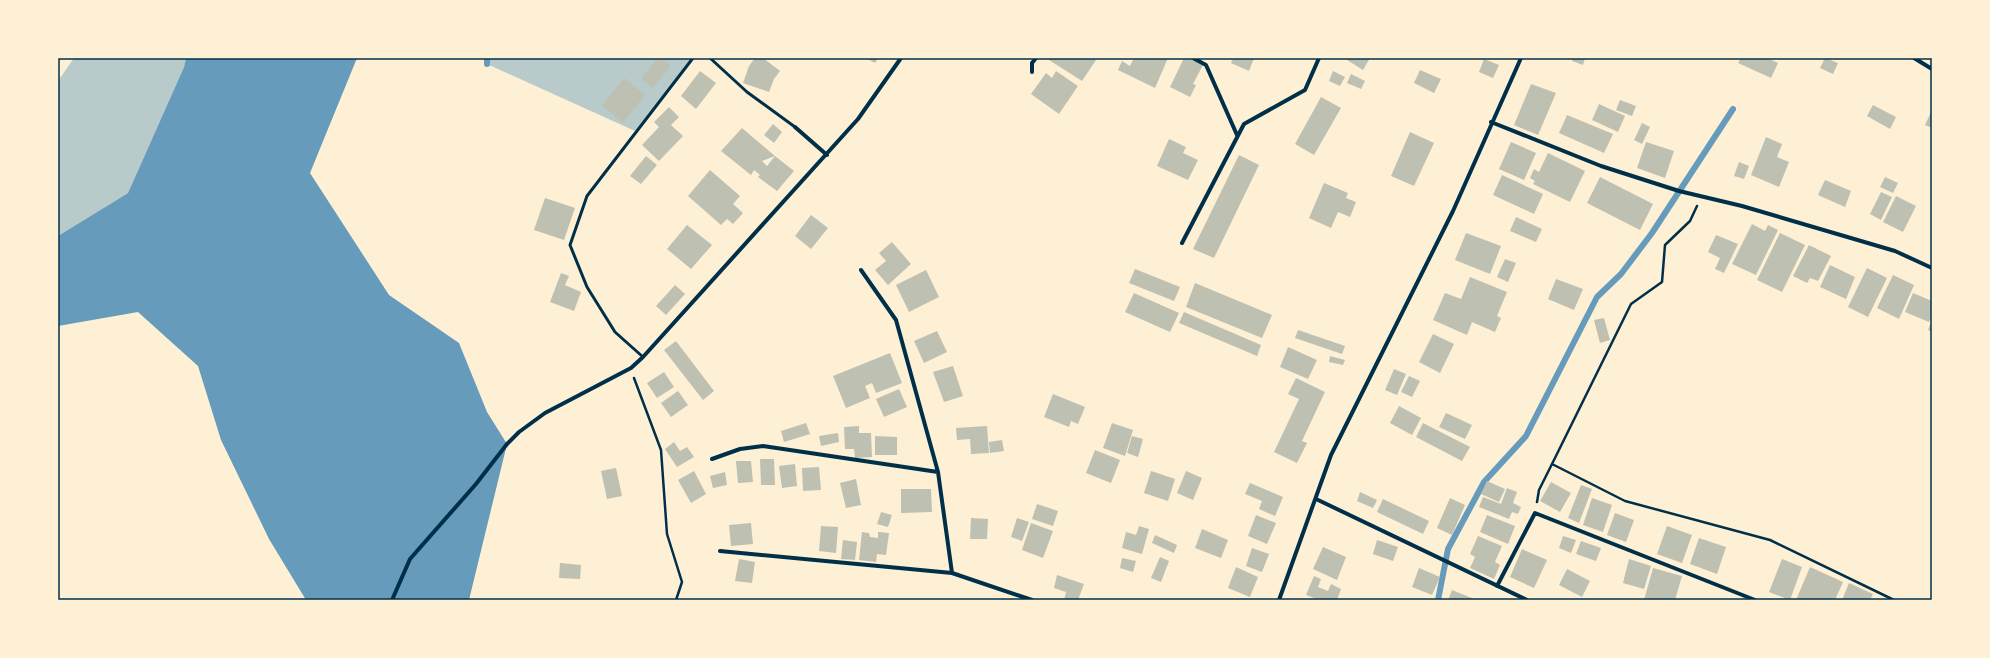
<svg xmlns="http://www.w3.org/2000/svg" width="1990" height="658" font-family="'Roboto Condensed',sans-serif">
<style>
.green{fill:#b9caca}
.water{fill:#669bbc}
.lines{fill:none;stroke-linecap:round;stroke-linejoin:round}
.stream{stroke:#669bbc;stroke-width:6}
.building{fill:#bec0b2}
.path{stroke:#003049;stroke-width:2.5}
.service{stroke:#003049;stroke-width:3}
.minor{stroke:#003049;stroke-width:4}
.neatline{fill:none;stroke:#003049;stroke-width:1.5}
</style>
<rect width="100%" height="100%" fill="#fdf0d5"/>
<path class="green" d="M 74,58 L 186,58 L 184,67 L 128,193 L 58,236 L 58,81 Z
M 487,58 L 693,58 L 635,131 L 487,64 Z"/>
<path class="water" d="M 186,58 L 357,58 L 310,173 L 389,295 L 459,343 L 487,412 L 507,444 L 469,600 L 306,600 L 269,539 L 221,440 L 198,366 L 138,312 L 58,326 L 58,236 L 128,193 L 184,67 Z"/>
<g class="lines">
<path class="stream" d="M 487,64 L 487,58
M 1438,600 L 1448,549 L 1484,482 L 1526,436 L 1597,297 L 1621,274 L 1652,233 L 1733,109"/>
</g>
<path class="building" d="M 658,58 L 662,58 L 671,66 L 653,88 L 641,78 Z
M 755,58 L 763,58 L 780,71 L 774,79 L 769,92 L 743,83 L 749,66 Z
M 866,58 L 878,58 L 875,63 Z
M 1050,58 L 1094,58 L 1096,60 L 1082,81 L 1049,60 Z
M 1134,58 L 1168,58 L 1155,88 L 1118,70 L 1122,61 L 1130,66 Z
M 1184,58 L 1189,58 L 1203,65 L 1193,84 L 1196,85 L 1190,97 L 1170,87 Z
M 1233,58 L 1254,58 L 1249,71 L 1231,63 Z
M 1344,58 L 1370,58 L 1363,70 Z
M 1573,58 L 1585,58 L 1583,65 L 1572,61 Z
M 1741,58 L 1767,58 L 1778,63 L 1771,78 L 1738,63 Z
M 1825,58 L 1838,63 L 1833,74 L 1820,68 Z
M 1484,59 L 1499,65 L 1493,78 L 1479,72 Z
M 1420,70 L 1441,79 L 1434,93 L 1414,83 Z
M 700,71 L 716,83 L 696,109 L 681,96 Z
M 1056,71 L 1078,86 L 1059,114 L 1031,94 L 1046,73 L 1052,78 Z
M 1333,71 L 1345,77 L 1340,86 L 1329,81 Z
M 1351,74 L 1365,81 L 1361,89 L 1347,83 Z
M 624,78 L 645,95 L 623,123 L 602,106 Z
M 1531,84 L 1556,93 L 1538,135 L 1514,125 Z
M 1321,97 L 1341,108 L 1314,155 L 1295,144 Z
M 1620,100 L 1636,106 L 1632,116 L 1616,110 Z
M 1599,104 L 1625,116 L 1618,132 L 1592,120 Z
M 1873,105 L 1896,117 L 1890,129 L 1867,116 Z
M 669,107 L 679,117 L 671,125 L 683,136 L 659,161 L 642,145 L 659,127 L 654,122 Z
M 1932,110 L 1932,128 L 1925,125 Z
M 1567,115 L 1613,134 L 1604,153 L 1559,133 Z
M 1642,123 L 1650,127 L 1642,144 L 1634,140 Z
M 773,124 L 782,132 L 774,143 L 764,135 Z
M 742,128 L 775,156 L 762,161 L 767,166 L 775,156 L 794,171 L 777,191 L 758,177 L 760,175 L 754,170 L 751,175 L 721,151 Z
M 1410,132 L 1434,143 L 1414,186 L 1391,176 Z
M 1766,137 L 1782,144 L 1777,157 L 1789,162 L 1779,187 L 1751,175 Z
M 1169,139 L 1186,147 L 1183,153 L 1198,160 L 1188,180 L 1157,166 Z
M 1511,142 L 1536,153 L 1524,180 L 1499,169 Z
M 1646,142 L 1674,151 L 1665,178 L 1637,168 Z
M 1548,153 L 1585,171 L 1570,202 L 1533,184 L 1535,181 L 1530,178 L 1534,169 L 1539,172 Z
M 1239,155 L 1259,165 L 1214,258 L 1193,249 Z
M 646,156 L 657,165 L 641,184 L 630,176 Z
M 1739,162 L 1749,166 L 1744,179 L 1734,176 Z
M 710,170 L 740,196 L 733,204 L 743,213 L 733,224 L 727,219 L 721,225 L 688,196 Z
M 1502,175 L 1543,194 L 1534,214 L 1493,195 Z
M 1600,177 L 1653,204 L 1640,230 L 1587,203 Z
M 1885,177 L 1898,183 L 1893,193 L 1880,187 Z
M 1825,180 L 1851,191 L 1845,207 L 1818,195 Z
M 1324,183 L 1348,193 L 1346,198 L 1356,202 L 1350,217 L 1338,212 L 1331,228 L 1309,218 Z
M 1881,192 L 1892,197 L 1881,220 L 1870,214 Z
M 1896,196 L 1916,206 L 1903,232 L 1883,222 Z
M 545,198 L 575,208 L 564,240 L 534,230 Z
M 811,215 L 828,228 L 811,249 L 795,236 Z
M 1516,217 L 1542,229 L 1536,242 L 1510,231 Z
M 1752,224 L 1765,231 L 1768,225 L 1778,230 L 1756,275 L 1732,264 Z
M 687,225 L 712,245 L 691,269 L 667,249 Z
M 1466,233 L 1501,246 L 1490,274 L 1455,260 Z
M 1780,233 L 1805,245 L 1782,292 L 1757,280 Z
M 1716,235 L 1738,244 L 1724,273 L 1715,269 L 1720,258 L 1708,252 Z
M 892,242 L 911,264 L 888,285 L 875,270 L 886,261 L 879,253 Z
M 1809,245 L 1831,256 L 1818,281 L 1810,278 L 1807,283 L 1793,276 Z
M 1505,259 L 1516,263 L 1508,282 L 1497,277 Z
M 1830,265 L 1855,277 L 1846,299 L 1820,287 Z
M 1867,268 L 1887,278 L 1868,317 L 1848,307 Z
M 1135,269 L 1180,287 L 1174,301 L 1129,283 Z
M 926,270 L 939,297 L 909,312 L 896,285 Z
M 561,273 L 569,276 L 565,285 L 581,292 L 574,311 L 550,302 Z
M 1893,275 L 1914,285 L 1899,319 L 1877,308 Z
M 1470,277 L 1507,292 L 1497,316 L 1501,318 L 1495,332 L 1472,322 L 1467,335 L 1433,320 L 1445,293 L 1461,299 Z
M 1556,279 L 1583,289 L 1574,310 L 1548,299 Z
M 1195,283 L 1272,315 L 1262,338 L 1186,307 Z
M 675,285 L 685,294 L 666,315 L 656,306 Z
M 1134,293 L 1179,313 L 1170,332 L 1125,312 Z
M 1913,293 L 1932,301 L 1932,315 L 1929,322 L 1905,312 Z
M 1184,312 L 1261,345 L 1257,356 L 1179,323 Z
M 1604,318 L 1610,340 L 1600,343 L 1594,320 Z
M 1932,320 L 1932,332 L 1928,330 Z
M 1298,330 L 1345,346 L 1342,354 L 1295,338 Z
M 937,331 L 947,352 L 924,363 L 914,341 Z
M 1433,334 L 1454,344 L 1440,373 L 1419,362 Z
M 676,341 L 714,391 L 703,400 L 664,350 Z
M 1288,347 L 1317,360 L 1308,379 L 1280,367 Z
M 890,353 L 902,383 L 876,393 L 872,383 L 865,386 L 870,398 L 846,408 L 833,376 Z
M 1330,356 L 1345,360 L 1343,365 L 1329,362 Z
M 953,366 L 963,396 L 944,402 L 933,372 Z
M 1394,369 L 1406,374 L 1397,395 L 1385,390 Z
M 664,372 L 674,387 L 657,398 L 647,383 Z
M 1409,376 L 1420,381 L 1412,397 L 1401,392 Z
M 1296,378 L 1325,392 L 1302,441 L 1307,443 L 1297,463 L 1274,452 L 1299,399 L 1288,394 Z
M 899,389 L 907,407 L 884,417 L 876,399 Z
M 678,391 L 688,405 L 671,417 L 661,403 Z
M 1053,394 L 1085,407 L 1078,424 L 1071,421 L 1069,427 L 1044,417 Z
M 1399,406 L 1421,418 L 1412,435 L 1390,423 Z
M 1446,413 L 1472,425 L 1465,439 L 1439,427 Z
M 806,423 L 810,434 L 784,442 L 781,431 Z
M 1112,423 L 1133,430 L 1125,456 L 1103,448 Z
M 1423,423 L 1470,447 L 1462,461 L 1416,437 Z
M 859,426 L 859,433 L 871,433 L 872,457 L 855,458 L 854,449 L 845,449 L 844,427 Z
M 987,426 L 989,453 L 971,454 L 970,439 L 957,440 L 956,428 Z
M 838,433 L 839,442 L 821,446 L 819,436 Z
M 875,436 L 897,437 L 897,455 L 875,455 Z
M 1132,436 L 1143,439 L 1138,457 L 1127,453 Z
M 1002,440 L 1004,451 L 990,453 L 989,442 Z
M 674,442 L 680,451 L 687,447 L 694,457 L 677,467 L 665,449 Z
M 1095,450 L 1120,460 L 1111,483 L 1086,473 Z
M 760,459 L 774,459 L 775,485 L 761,485 Z
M 736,461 L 751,461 L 753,482 L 738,483 Z
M 795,464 L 797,486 L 782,488 L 779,466 Z
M 819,467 L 821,490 L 803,491 L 802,468 Z
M 616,468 L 622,496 L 607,499 L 601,471 Z
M 694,471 L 706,494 L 691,503 L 678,480 Z
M 1151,471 L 1175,479 L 1168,501 L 1144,493 Z
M 1186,471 L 1202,478 L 1193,500 L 1177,493 Z
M 725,472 L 727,485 L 713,488 L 710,476 Z
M 856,479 L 861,505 L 846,508 L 840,483 Z
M 1487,481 L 1505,489 L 1499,502 L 1481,494 Z
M 1551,482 L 1571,493 L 1560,512 L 1540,501 Z
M 1250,483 L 1283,497 L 1275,516 L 1259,509 L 1262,501 L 1245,494 Z
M 1581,485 L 1592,489 L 1579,523 L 1568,518 Z
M 1507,488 L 1517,492 L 1513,503 L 1521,507 L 1518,514 L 1512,512 L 1509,519 L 1479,507 L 1483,497 L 1501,504 Z
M 901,489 L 931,489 L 932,512 L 901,513 Z
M 1360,492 L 1377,500 L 1373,508 L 1357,501 Z
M 1450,498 L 1465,505 L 1452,535 L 1437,528 Z
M 1592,498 L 1612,505 L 1603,532 L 1583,525 Z
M 1383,499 L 1429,521 L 1423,534 L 1377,512 Z
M 1037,504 L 1058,511 L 1053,526 L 1032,519 Z
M 881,512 L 892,515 L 888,527 L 877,524 Z
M 1615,513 L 1634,520 L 1626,542 L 1607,535 Z
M 1256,515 L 1276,523 L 1267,544 L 1248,536 Z
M 1487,515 L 1515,526 L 1508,544 L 1480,532 Z
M 971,518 L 988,519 L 987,539 L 970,539 Z
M 1017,518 L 1029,522 L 1022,541 L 1011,537 Z
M 751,523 L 753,544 L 731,546 L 729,525 Z
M 1031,523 L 1053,531 L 1043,558 L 1022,550 Z
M 821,526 L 838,527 L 836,553 L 819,551 Z
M 1139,526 L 1149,529 L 1142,554 L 1122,548 L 1126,532 L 1136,535 Z
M 1667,526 L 1692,535 L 1682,563 L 1657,554 Z
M 1202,529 L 1228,540 L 1221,558 L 1195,548 Z
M 862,532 L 869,533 L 870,537 L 878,538 L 878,532 L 889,533 L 886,555 L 877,554 L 876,562 L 859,560 Z
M 1155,535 L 1177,545 L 1174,553 L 1152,543 Z
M 1478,536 L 1502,546 L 1495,562 L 1500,565 L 1494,579 L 1470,568 L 1475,557 L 1470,554 Z
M 1563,536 L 1576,540 L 1571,553 L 1559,548 Z
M 1699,538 L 1726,547 L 1717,574 L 1690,564 Z
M 843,540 L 857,542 L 855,560 L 841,559 Z
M 1377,540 L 1398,547 L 1393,561 L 1373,554 Z
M 1581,541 L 1601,548 L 1596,561 L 1576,554 Z
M 1323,547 L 1346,557 L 1337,580 L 1313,569 Z
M 1252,548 L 1269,554 L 1262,572 L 1246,566 Z
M 1522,549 L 1547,560 L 1534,588 L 1510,577 Z
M 1160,557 L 1169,561 L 1161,582 L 1151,578 Z
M 1122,558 L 1136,561 L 1133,572 L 1120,568 Z
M 739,559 L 755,562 L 752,583 L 735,581 Z
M 1629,559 L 1651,566 L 1644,589 L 1623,583 Z
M 1782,559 L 1802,567 L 1790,600 L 1769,592 Z
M 560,563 L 581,565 L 580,579 L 559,578 Z
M 1236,567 L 1258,577 L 1250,597 L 1228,588 Z
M 1810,567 L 1843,582 L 1835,600 L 1796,600 Z
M 1419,568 L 1440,577 L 1432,595 L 1412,587 Z
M 1653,568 L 1682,576 L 1675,600 L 1644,600 Z
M 1567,569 L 1590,581 L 1582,597 L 1559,585 Z
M 1057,575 L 1084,584 L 1078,600 L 1064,600 L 1066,592 L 1054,588 Z
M 1314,576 L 1321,579 L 1318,587 L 1328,591 L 1331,584 L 1341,589 L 1337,600 L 1319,600 L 1306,595 Z
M 1849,583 L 1873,594 L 1870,600 L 1842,600 Z
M 1452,590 L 1477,600 L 1448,600 Z"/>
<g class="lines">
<path class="path" d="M 1697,206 L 1690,221 L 1665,245 L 1662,282 L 1631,304 L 1552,464 L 1625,501 L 1770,540 L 1894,600
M 634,378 L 661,450 L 667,534 L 682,582 L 676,600
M 1537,502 L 1539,490 L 1552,464"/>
<path class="service" d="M 710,58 L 747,92 L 795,127
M 643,357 L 615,332 L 587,287 L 570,245 L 587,196 L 693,58"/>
<path class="minor" d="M 1193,58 L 1206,65 L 1237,135
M 1914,58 L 1932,69
M 1032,72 L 1032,63 L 1036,58
M 1491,122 L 1601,166 L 1679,191 L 1742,206 L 1895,251 L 1932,268
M 795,127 L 827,155
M 1182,243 L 1244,124 L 1305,90 L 1319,58
M 861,270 L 896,320 L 938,472 L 952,573 L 1032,600
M 712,459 L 740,449 L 763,446 L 938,472
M 1316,499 L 1527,600
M 720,551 L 952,573
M 1497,586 L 1535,513 L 1755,600
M 392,600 L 410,559 L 476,484 L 507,444 L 519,432 L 545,413 L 631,368 L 643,357 L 858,119 L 901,58
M 1279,600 L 1331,455 L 1453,211 L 1521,58"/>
</g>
<rect width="1990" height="658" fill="none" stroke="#fdf0d5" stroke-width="118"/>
<rect x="59" y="59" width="1872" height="540" class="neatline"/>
</svg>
